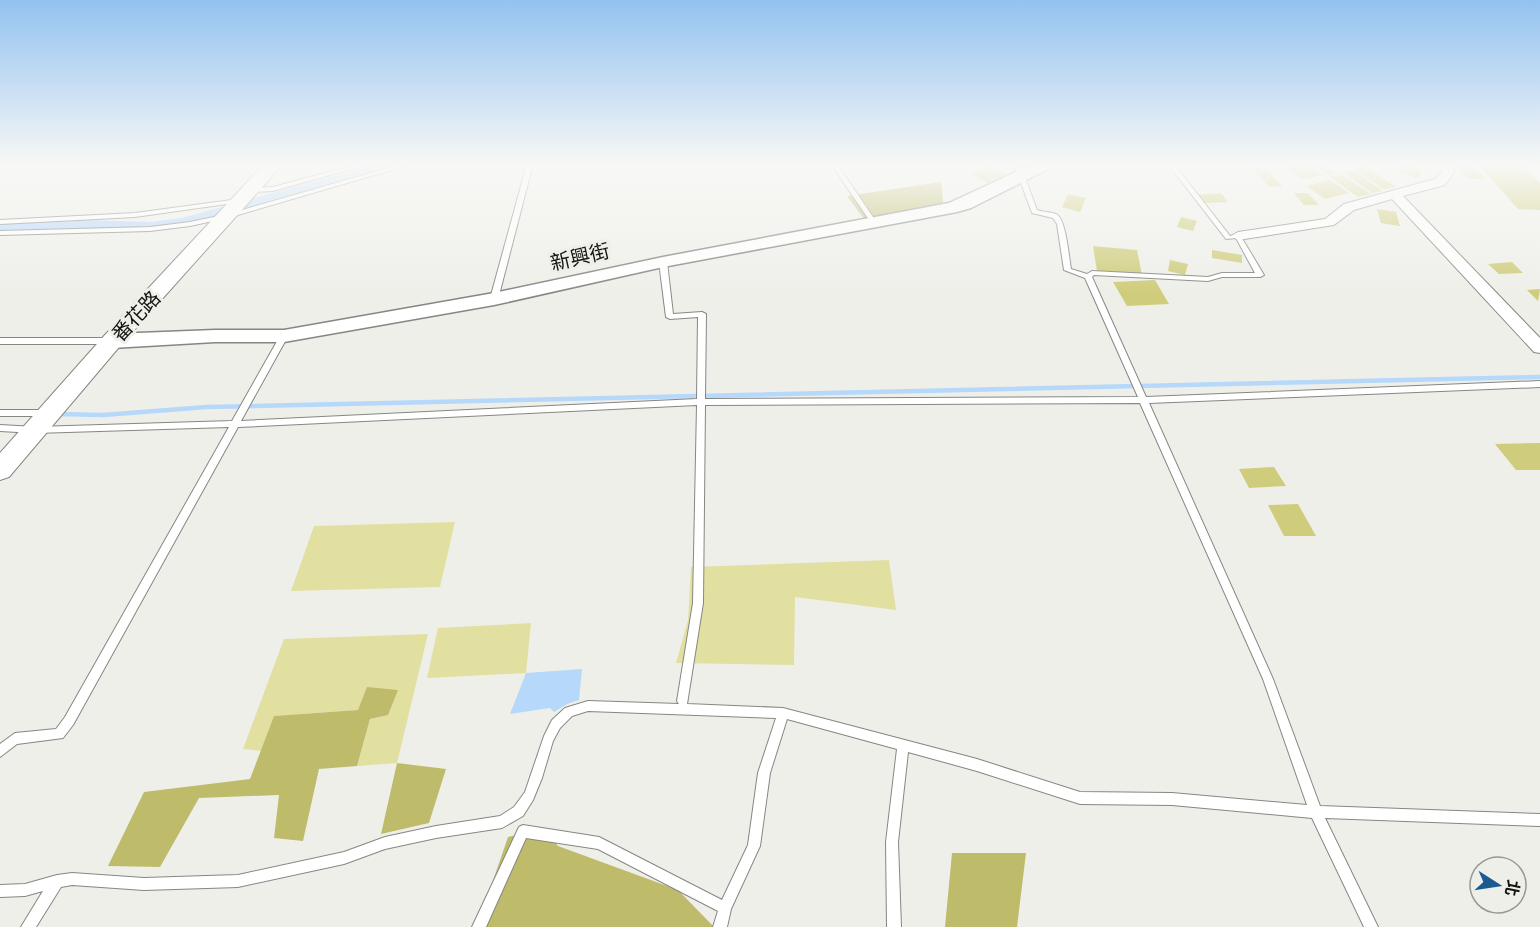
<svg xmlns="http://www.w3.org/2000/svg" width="1540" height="927" font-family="'Open Sans','Noto Sans TC',sans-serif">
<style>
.green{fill:#e1e0a0}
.forest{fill:#bebb6b}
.water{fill:#b5d8fb}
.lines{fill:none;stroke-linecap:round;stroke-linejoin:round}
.stream{stroke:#b5d8fb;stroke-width:4.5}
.canal{fill:#b5d8fb;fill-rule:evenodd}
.building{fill:#cfcc7b}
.service-casing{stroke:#868683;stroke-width:2}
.minor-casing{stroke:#868683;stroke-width:2}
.tertiary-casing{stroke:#868683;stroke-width:3}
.secondary-casing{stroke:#868683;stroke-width:2}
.service{fill:#fff;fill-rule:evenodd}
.minor{fill:#fff;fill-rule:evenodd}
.tertiary{fill:#fff;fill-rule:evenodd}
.secondary{fill:#fff;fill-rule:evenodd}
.labels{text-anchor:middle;stroke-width:6;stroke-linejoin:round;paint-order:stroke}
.street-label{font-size:20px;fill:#131311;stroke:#efefea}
</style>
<rect width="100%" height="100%" fill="#efefea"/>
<path class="green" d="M 455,522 L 440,587 L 291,591 L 314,526 Z
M 889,560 L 896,610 L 795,597 L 794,665 L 676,663 L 688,620 L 691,567 Z
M 531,623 L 526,673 L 427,678 L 438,628 Z
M 428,634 L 397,763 L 357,766 L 370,719 L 388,715 L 397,689 L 358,710 L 274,716 L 262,751 L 243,749 L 284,639 Z"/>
<path class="forest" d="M 941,182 L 944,212 L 868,224 L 847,196 Z
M 367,687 L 398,690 L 388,715 L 370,719 L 357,766 L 319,769 L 303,841 L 274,838 L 279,795 L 199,798 L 160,867 L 108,866 L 144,792 L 250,779 L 274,716 L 358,710 Z
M 397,763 L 446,769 L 429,823 L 381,834 Z
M 545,828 L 558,846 L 678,890 L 714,927 L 477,927 L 508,837 Z
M 952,853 L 1026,853 L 1017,927 L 945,927 Z"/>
<path class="water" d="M 582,669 L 579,700 L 567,704 L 554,712 L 550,708 L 510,714 L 526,673 Z"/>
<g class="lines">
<path class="stream" d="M 57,414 L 103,415 L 207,407 L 1540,377"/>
<path class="canal" d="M 376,164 L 395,164 L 393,166 L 183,226 L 150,230 L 87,228 L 0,230 L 0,222 L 87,220 L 150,222 L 182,218 Z"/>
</g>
<path class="building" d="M 1296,164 L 1306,164 L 1322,175 L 1302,179 L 1286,168 L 1298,165 Z
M 1310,164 L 1323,164 L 1338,174 L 1330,176 Z
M 1400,164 L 1420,169 L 1419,178 L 1399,173 Z
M 1455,164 L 1471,164 L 1485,179 L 1469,179 Z
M 1478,164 L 1522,164 L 1540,183 L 1540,210 L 1518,209 Z
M 989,165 L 1006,175 L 987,183 L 971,173 Z
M 1365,166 L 1396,187 L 1383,189 L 1353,168 Z
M 1265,167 L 1282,186 L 1269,187 L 1252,168 Z
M 1353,170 L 1383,191 L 1372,193 L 1342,172 Z
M 1342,175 L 1371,194 L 1358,197 L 1329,177 Z
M 1330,180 L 1349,193 L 1325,199 L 1306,186 Z
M 1221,193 L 1228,202 L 1204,203 L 1197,195 Z
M 1294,193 L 1308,193 L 1319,205 L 1304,205 Z
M 1068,194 L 1086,198 L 1080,212 L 1062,207 Z
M 1377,209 L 1396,212 L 1400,226 L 1381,223 Z
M 1181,217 L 1197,221 L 1193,231 L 1177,227 Z
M 1093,246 L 1137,250 L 1142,275 L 1097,271 Z
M 1212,250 L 1242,255 L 1242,263 L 1212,258 Z
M 1170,260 L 1188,264 L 1185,275 L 1168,271 Z
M 1512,262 L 1523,273 L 1499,274 L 1488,264 Z
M 1155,280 L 1169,304 L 1127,306 L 1113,282 Z
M 1540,289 L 1538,301 L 1527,290 Z
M 1540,443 L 1540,470 L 1516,470 L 1495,444 Z
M 1274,467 L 1286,486 L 1249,488 L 1239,469 Z
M 1298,504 L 1316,536 L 1284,536 L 1268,505 Z"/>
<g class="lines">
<g class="service-casing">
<path id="service" d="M 359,164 L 369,164 L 273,191 L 252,192 L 249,190 L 252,188 L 273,187 Z
M 402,164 L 412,164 L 231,217 L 190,226 L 150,231 L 0,235 L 0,231 L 150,227 L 190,222 L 228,214 Z
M 527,164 L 533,164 L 498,299 L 494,301 L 490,299 Z
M 831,164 L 837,164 L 877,223 L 876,224 L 872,224 Z
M 1014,164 L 1020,164 L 1037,210 C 1043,212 1051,212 1056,214 C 1066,218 1069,258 1071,269 L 1087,274 L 1092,271 L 1208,277 L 1222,273 L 1255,273 L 1236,238 L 1226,239 L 1168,164 L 1174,164 L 1230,236 L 1240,235 L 1264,275 L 1260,277 L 1222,277 L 1208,281 L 1094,275 L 1092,277 L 1146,397 L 1540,381 L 1540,387 L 1149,403 L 1273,679 L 1320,806 L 1540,814 L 1540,826 L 1325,818 L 1378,927 L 1364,927 L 1312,818 L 1172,805 L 1080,804 L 977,771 L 908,752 L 898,842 L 901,927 L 887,927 L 886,842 L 897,749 L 787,719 L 770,773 L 760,846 L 731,909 L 727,927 L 713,927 L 718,911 L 598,849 L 526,838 L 486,927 L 472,927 L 519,827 L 523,825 L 599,837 L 722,900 L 748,845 L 758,773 L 776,718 L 588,711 L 572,716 L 560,728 L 553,741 L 542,778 L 533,800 L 523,816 L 502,828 L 436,838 L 385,849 L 344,864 L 238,887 L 144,890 L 72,885 L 61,887 L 36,927 L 21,927 L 43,891 L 25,896 L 0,897 L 0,885 L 25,884 L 57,875 L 72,873 L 144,878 L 238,875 L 344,852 L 385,837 L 436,826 L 500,816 L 514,807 L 525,792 L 544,736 L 552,720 L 565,708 L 588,701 L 679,704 L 677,701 L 693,603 L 697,405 L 238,427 L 73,725 L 63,738 L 17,744 L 0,757 L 0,744 L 15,733 L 56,729 L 65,717 L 229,427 L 35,433 L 0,431 L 0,425 L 35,427 L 232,421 L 280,336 L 284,333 L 288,336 L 241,421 L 697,399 L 698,317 L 670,319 L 666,317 L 659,262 L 663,260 L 667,262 L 673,314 L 702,312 L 706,314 L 705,399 L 1138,397 L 1085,278 L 1064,270 L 1057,224 L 1053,218 L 1032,213 ZM 1140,403 L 1263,679 L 1307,805 L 1172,793 L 1080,792 L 977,759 L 783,708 L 687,704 L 703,603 L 705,405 Z
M 239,199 L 242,201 L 241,202 L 135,217 L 0,224 L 0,220 L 135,213 Z
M 0,338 L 110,338 L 114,341 L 110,344 L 0,344 Z
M 0,410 L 46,410 L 50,413 L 46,416 L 0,416 Z"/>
</g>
<g class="minor-casing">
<path id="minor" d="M 1439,164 L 1451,164 L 1454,172 L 1445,185 L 1403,196 L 1540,338 L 1540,353 L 1534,352 L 1392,199 L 1354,210 L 1334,225 L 1238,240 L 1231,236 L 1238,232 L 1325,219 L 1344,204 L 1435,179 L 1442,172 Z"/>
</g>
<g class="tertiary-casing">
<path id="tertiary" d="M 1033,164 L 1054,164 L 1052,167 L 971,208 L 957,212 L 663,267 L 494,305 L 284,342 L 215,342 L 112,348 L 105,346 L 102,341 L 105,336 L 112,334 L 215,330 L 284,330 L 494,293 L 663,257 L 949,203 Z"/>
</g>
<g class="secondary-casing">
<path id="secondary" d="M 264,164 L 283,164 L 120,346 L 9,477 L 0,480 L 0,453 L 104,336 Z"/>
</g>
<use href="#service" class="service"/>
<use href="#minor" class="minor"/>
<use href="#tertiary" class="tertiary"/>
<use href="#secondary" class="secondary"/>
</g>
<linearGradient id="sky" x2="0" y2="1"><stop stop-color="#93c2f0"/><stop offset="0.56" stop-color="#f8f8f6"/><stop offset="1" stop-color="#f8f8f6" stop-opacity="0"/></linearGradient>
<rect width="1540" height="294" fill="url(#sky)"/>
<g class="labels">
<g class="street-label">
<text transform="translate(580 257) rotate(-13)" y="7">新興街</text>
<text transform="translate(136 316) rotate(-47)" y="7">番花路</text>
</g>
</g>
<g transform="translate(1498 885) rotate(102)"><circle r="28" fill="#efefea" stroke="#979793" stroke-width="1.5"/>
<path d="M0-4.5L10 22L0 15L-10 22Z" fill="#1c5b91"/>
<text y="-9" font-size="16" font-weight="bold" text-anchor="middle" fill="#131311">北</text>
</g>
</svg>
